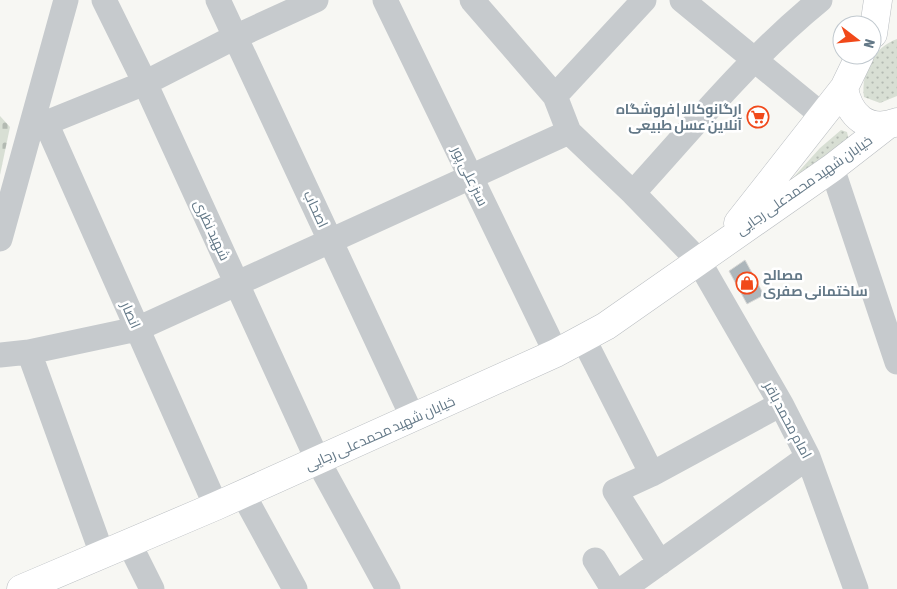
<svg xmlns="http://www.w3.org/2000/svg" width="897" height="589" font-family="'Asap Condensed',Cairo,sans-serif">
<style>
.grass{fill:url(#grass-dots)}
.cemetery{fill:url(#cemetery-stones)}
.building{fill:#adb6bb;stroke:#d8d8d6}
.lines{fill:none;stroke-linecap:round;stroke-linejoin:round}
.major-casing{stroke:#b9bdc1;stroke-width:29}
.minor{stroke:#c6cacd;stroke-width:25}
.major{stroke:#fff;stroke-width:28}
.labels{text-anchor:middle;stroke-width:5;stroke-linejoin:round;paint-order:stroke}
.poi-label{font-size:14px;font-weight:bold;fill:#637887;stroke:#fff;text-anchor:end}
.street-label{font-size:14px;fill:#637887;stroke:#fff}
</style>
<defs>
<pattern id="grass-dots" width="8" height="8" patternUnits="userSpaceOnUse" patternTransform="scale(1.25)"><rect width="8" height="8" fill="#d8dfd4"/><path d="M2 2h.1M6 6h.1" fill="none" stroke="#b3bab2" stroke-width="1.8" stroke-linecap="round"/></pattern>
<pattern id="cemetery-stones" width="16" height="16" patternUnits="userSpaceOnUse" patternTransform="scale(1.25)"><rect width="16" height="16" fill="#d8dfd4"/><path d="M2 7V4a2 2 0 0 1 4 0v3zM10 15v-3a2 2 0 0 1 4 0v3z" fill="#b3bab2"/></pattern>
</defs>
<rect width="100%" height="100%" fill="#f7f7f3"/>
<path class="grass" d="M 897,39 L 897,96 L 880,103 L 864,97 C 861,72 873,48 897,39 Z
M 841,130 L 847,132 L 849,141 L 782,190 L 820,148 Z"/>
<path class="cemetery" d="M 0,116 L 10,127 L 0,175 Z"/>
<path class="building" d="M 745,260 L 764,295 L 747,304 L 729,271 Z"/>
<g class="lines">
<g class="major-casing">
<path id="major" d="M 873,34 L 878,0
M 860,55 L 844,88 C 849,116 868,133 897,122
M 738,223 L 844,88
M 21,589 L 216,506 L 556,353 L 606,326 L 832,168 L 886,126"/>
</g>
<path class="minor" d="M 104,0 L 145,83 L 318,461 L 388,589
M 218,0 L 413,418
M 385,0 L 556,353
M 472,0 L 555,96 L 569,132 L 633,193 L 698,260 L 781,404 L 808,457 L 856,589
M 682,0 L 823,116
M 555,96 L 644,0
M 832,168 L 897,362
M 633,193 C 693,127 750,57 820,0
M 0,239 L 66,0
M 583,338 L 652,474 L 781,404
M 29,352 L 102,554
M 0,355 L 29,352 L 137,329 L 569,132
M 652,474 L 615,491 L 660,563
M 243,494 L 295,589
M 216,506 L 46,123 L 145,83 L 235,37 L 316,0
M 129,543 L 152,589
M 595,560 L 613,589
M 623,589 L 808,457"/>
<use href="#major" class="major"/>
</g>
<defs>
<g id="supermarket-ring" transform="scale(1.125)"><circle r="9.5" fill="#fff" stroke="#f1491a" stroke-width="1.5"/><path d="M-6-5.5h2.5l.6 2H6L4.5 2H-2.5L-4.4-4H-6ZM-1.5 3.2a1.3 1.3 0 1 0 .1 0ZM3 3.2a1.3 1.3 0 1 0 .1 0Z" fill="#f1491a"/></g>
<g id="shop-ring" transform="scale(1.125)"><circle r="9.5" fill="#fff" stroke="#f1491a" stroke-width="1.5"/><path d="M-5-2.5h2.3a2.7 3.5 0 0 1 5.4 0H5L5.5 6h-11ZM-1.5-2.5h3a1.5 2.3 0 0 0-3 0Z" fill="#f1491a"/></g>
</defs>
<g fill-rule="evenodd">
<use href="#supermarket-ring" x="758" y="117"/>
<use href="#shop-ring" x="747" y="283"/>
</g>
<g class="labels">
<g class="poi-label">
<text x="742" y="114">ارگانوکالا | فروشگاه<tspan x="742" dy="16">آنلاین عسل طبیعی</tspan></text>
<text x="763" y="280" text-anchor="start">مصالح<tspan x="763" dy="16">ساختمانی صفری</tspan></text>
</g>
<g class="street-label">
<text transform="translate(470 176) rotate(64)" y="5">سبز علی پور</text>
<text transform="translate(804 185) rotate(-35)" y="5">خیابان شهید محمدعلی رجایی</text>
<text transform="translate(316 209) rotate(65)" y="5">اصحاب</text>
<text transform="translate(212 230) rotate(65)" y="5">شهید نظری</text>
<text transform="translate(131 315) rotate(66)" y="5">انصار</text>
<text transform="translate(788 420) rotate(62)" y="5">امام محمد باقر</text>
<text transform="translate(380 433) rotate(-24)" y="5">خیابان شهید محمدعلی رجایی</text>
</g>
</g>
<g transform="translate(857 40) rotate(106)"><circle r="24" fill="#ffffff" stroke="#c1c9cf"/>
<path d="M0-4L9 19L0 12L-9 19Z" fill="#f1491a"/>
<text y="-8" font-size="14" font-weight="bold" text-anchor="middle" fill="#637887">N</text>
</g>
</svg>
